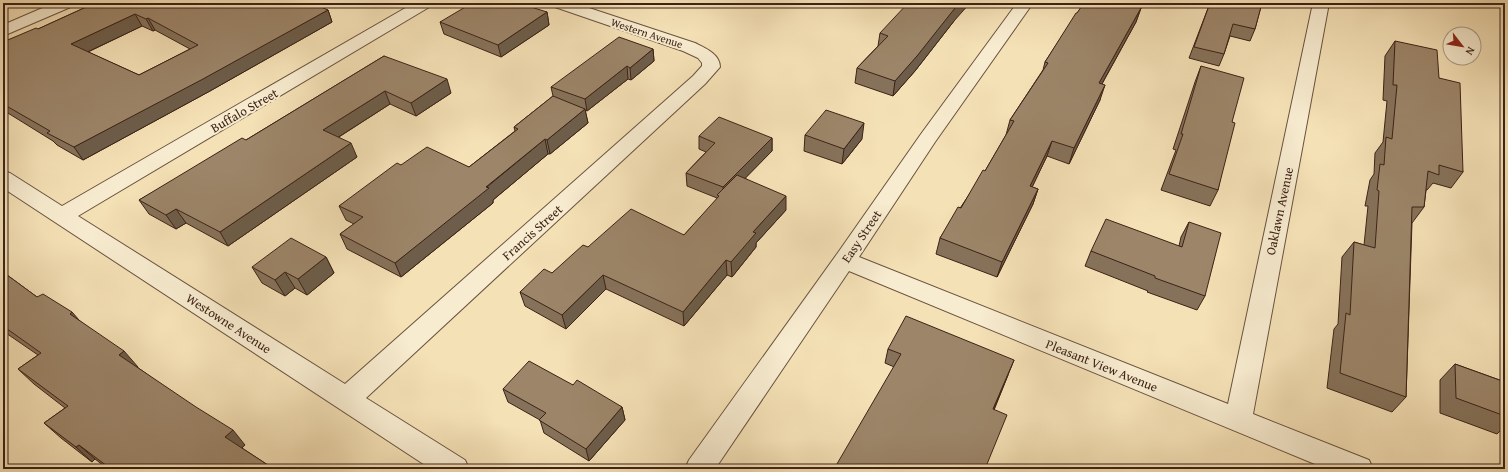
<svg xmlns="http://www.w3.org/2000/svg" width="1508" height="472" font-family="'Gentium Book Plus',serif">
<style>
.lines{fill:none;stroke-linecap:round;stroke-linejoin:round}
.minor-casing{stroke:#6a523e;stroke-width:2}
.minor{fill:#f8ecd0;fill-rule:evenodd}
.wall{fill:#86725a;stroke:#3c2216;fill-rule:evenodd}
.shaded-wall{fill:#6d5d4a;stroke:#3c2216}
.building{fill:#9c8569;stroke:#3c2216;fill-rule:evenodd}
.labels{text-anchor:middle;stroke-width:4;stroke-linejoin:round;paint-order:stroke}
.far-street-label{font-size:11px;fill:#3c2216;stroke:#f8ecd0}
.street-label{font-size:13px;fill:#3c2216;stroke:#f8ecd0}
</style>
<rect width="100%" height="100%" fill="#f5e1b6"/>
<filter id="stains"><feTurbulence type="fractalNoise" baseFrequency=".005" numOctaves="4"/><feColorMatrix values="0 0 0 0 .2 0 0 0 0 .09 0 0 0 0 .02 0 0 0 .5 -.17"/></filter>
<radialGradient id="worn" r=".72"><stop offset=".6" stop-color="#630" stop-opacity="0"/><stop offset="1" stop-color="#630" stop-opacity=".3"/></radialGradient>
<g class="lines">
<g class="minor-casing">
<path id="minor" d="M 54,3 L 75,3 L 73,6 L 3,36 L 3,25 Z
M 414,3 L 433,3 L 431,6 L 78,216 L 345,384 L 693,76 L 702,66 L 702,63 L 698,58 L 683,51 L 552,6 L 550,3 L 574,3 L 695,43 C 705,48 720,54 720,67 L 705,84 L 366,398 L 465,460 L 469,469 L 431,469 L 3,188 L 3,171 L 10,173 L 62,206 Z
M 1017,3 L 1033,3 L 935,142 L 859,257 L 1228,404 L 1313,3 L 1329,3 L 1253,414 L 1369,460 L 1373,469 L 1327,469 L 849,271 L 715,469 L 685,469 L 689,460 L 837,254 L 921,134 Z"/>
</g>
<use href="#minor" class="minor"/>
</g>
<path class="wall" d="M 95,3 L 328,10 L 332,22 L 210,91 L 83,160 L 57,145 L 53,141 L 3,110 L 3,42 L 38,29 ZM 142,26 L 153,31 L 155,30 L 190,49 L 139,75 L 88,52 Z
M 1084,3 L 1132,3 L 1130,5 L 1141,8 L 1136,22 L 1102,84 L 1100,100 L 1069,164 L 1047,156 L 1032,187 L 1038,189 L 1033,204 L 997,277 L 936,254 L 940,238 L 985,171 L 1006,135 L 1010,120 L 1043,70 L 1045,62 Z
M 1210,3 L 1262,3 L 1255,29 L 1250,41 L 1230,36 L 1224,54 L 1219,66 L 1189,58 Z
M 547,12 L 549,25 L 501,57 L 444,34 L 440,22 Z
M 954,21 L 915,71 L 893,96 L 855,83 L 857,68 L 878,46 L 880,33 Z
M 1395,41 L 1439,78 L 1463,172 L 1451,188 L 1433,183 L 1427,190 L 1426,190 L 1424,207 L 1412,223 L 1406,397 L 1392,412 L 1327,388 L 1334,329 L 1338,324 L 1342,257 L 1354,242 L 1364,245 L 1368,206 L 1365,206 L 1370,180 L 1374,174 L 1375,153 L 1383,142 L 1387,101 L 1383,100 L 1385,56 Z
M 653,49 L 654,61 L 631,80 L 628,79 L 587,111 L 585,110 L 588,123 L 550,154 L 548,154 L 493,200 L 493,203 L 401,277 L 347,249 L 340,234 L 354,224 L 346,220 L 339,206 L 401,165 L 469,167 L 515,131 L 514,127 L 553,96 L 551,87 Z
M 384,56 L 451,93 L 416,116 L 390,104 L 339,137 L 357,157 L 228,246 L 186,223 L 176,229 L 149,214 L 139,200 L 246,140 Z
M 1201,66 L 1232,122 L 1218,190 L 1210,206 L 1161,190 L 1176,150 L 1173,149 L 1195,82 Z
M 805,135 L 862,139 L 842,164 L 804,151 Z
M 699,136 L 772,138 L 772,151 L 745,178 L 786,210 L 756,243 L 756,247 L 732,277 L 727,275 L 684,326 L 606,289 L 566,329 L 525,306 L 520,292 L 552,273 L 588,247 L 684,235 L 717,199 L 717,198 L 687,186 L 686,173 L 706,152 L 699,149 Z
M 1189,222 L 1205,296 L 1197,310 L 1147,292 L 1148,291 L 1085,266 L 1091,251 L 1179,246 L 1181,237 Z
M 326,257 L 334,273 L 307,295 L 295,288 L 285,296 L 262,283 L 252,267 Z
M 3,272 L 37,297 L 80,321 L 137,367 L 245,445 L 242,448 L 274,469 L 108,469 L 95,459 L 92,462 L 61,438 L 44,423 L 65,408 L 34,384 L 18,369 L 38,355 L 3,331 Z
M 888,349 L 1008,375 L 994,410 L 885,363 Z
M 1455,364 L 1505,382 L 1505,429 L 1503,428 L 1497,434 L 1440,413 L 1440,380 Z
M 573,385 L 622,407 L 625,420 L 589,461 L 544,433 L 540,420 L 508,402 L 503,389 Z"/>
<path class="shaded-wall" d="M 959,3 L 970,3 L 954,21 L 915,71 L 893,96 L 895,81 Z
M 1141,8 L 1136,22 L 1094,98 L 1099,83 Z
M 328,10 L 332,22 L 210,91 L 83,160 L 74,147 Z
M 547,12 L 549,25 L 501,57 L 498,45 Z
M 135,14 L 142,26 L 79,56 L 71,44 Z
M 148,18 L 155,30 L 153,31 L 146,19 Z
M 653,49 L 654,61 L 631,80 L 630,68 Z
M 627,66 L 628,79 L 587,111 L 585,99 Z
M 447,79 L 451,93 L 416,116 L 411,103 Z
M 1105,85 L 1100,100 L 1069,164 L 1074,148 Z
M 385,91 L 390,104 L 329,143 L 323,130 Z
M 585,109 L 588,123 L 550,154 L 547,140 Z
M 864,123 L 862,139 L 842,164 L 844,149 Z
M 772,138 L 772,151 L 724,200 L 723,187 Z
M 545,139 L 548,154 L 493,200 L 493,203 L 401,277 L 395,263 Z
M 1052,141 L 1047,156 L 1025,202 L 1030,186 Z
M 351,143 L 357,157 L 228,246 L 220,232 Z
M 1038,189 L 1033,204 L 997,277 L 1002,262 Z
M 786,196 L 786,210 L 756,243 L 756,247 L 732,277 L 731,262 L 753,232 Z
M 176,209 L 186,223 L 176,229 L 166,215 Z
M 326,257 L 334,273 L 307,295 L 298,279 Z
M 726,260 L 727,275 L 684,326 L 683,312 Z
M 285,272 L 295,288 L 285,296 L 275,280 Z
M 603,275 L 606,289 L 566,329 L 562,315 Z
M 72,312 L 86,328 L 70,314 Z
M 124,351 L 138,367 L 133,370 L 119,355 Z
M 1014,360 L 1008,375 L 988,424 L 993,409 Z
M 3,390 L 8,395 L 3,398 Z
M 622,407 L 625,420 L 589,461 L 586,449 Z
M 233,430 L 245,445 L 237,452 L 225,437 Z
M 79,445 L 95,459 L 92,462 L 76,447 Z"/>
<path class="building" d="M 95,3 L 312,3 L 328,10 L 203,79 L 74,147 L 47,133 L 50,131 L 3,104 L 3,42 L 36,28 L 38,29 ZM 135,14 L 146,19 L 148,18 L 198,45 L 139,75 L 71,44 Z
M 472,3 L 518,3 L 547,12 L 498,45 L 440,22 Z
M 908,3 L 959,3 L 917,56 L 895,81 L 857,68 L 888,36 L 880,33 Z
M 1084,3 L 1128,3 L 1127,4 L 1141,8 L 1099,83 L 1105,85 L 1074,148 L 1052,141 L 1030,186 L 1038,189 L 1002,262 L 940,238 L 958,207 L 961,208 L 983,170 L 985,171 L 1014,121 L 1010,120 L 1048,63 L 1045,62 L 1076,13 L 1077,13 Z
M 1210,3 L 1262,3 L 1255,29 L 1233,24 L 1224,54 L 1194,47 Z
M 619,37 L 653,49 L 630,68 L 627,66 L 585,99 L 551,87 Z
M 1395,41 L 1437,50 L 1439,78 L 1460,83 L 1463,172 L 1439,165 L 1439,175 L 1428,171 L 1424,207 L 1412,207 L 1406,397 L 1340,373 L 1346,313 L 1350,315 L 1354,242 L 1375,248 L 1379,191 L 1377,190 L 1380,164 L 1384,165 L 1386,137 L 1392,139 L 1397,85 L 1393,85 Z
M 384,56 L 447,79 L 411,103 L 385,91 L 323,130 L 351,143 L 220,232 L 176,209 L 166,215 L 139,200 L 242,138 L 246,140 Z
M 1201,66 L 1244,78 L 1232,122 L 1235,123 L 1218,190 L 1169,174 L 1183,134 L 1181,134 Z
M 553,96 L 585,109 L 547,140 L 545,139 L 486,187 L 489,188 L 395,263 L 340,234 L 363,217 L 339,206 L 397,163 L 401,165 L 427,147 L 469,167 L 518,129 L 514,127 Z
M 826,110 L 864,123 L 844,149 L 805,135 Z
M 719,117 L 772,138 L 723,187 L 686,173 L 715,143 L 699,136 Z
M 737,175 L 786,196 L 753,232 L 756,233 L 731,262 L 726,260 L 683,312 L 603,275 L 562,315 L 520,292 L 544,269 L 552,273 L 583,245 L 588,247 L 631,209 L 684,235 L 719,196 L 717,195 Z
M 1106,219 L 1182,247 L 1189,222 L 1221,233 L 1205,296 L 1155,278 L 1155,276 L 1091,251 Z
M 291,238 L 326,257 L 298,279 L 285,272 L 275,280 L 252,267 Z
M 3,272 L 37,297 L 43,294 L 72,312 L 70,314 L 124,351 L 119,355 L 196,407 L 233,430 L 225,437 L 274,469 L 111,469 L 79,445 L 76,447 L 44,423 L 68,406 L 18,369 L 41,353 L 3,326 Z
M 906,316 L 1014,360 L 993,409 L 1007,415 L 985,469 L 834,469 L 901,354 L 888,349 Z
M 529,361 L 573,385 L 577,380 L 622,407 L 586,449 L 539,420 L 546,413 L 503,389 Z
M 1455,364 L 1505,382 L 1505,416 L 1456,398 Z"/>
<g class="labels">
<g class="far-street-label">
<text transform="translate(647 33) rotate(18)" y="4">Western Avenue</text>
</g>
<g class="street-label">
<text transform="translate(244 110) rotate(-30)" y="5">Buffalo Street</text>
<text transform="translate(1279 211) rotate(-78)" y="5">Oaklawn Avenue</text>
<text transform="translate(532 232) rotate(-42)" y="5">Francis Street</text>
<text transform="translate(861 236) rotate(-56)" y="5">Easy Street</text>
<text transform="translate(229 323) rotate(33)" y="5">Westowne Avenue</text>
<text transform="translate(1102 365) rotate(22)" y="5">Pleasant View Avenue</text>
</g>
</g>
<rect width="1508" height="472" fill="none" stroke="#f5e1b6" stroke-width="16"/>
<rect x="4" y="4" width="1500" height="464" fill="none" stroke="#3c2216" stroke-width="2"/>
<rect x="8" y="8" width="1492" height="456" fill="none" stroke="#3c2216"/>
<g transform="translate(1462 46) rotate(121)"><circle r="19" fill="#f8ecd0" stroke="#ad9b86"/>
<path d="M0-3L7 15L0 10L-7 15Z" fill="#8f2418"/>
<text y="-6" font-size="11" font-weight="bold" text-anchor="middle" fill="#3c2216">N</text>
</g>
<rect width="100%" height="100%" filter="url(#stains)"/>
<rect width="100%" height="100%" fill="url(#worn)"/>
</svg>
